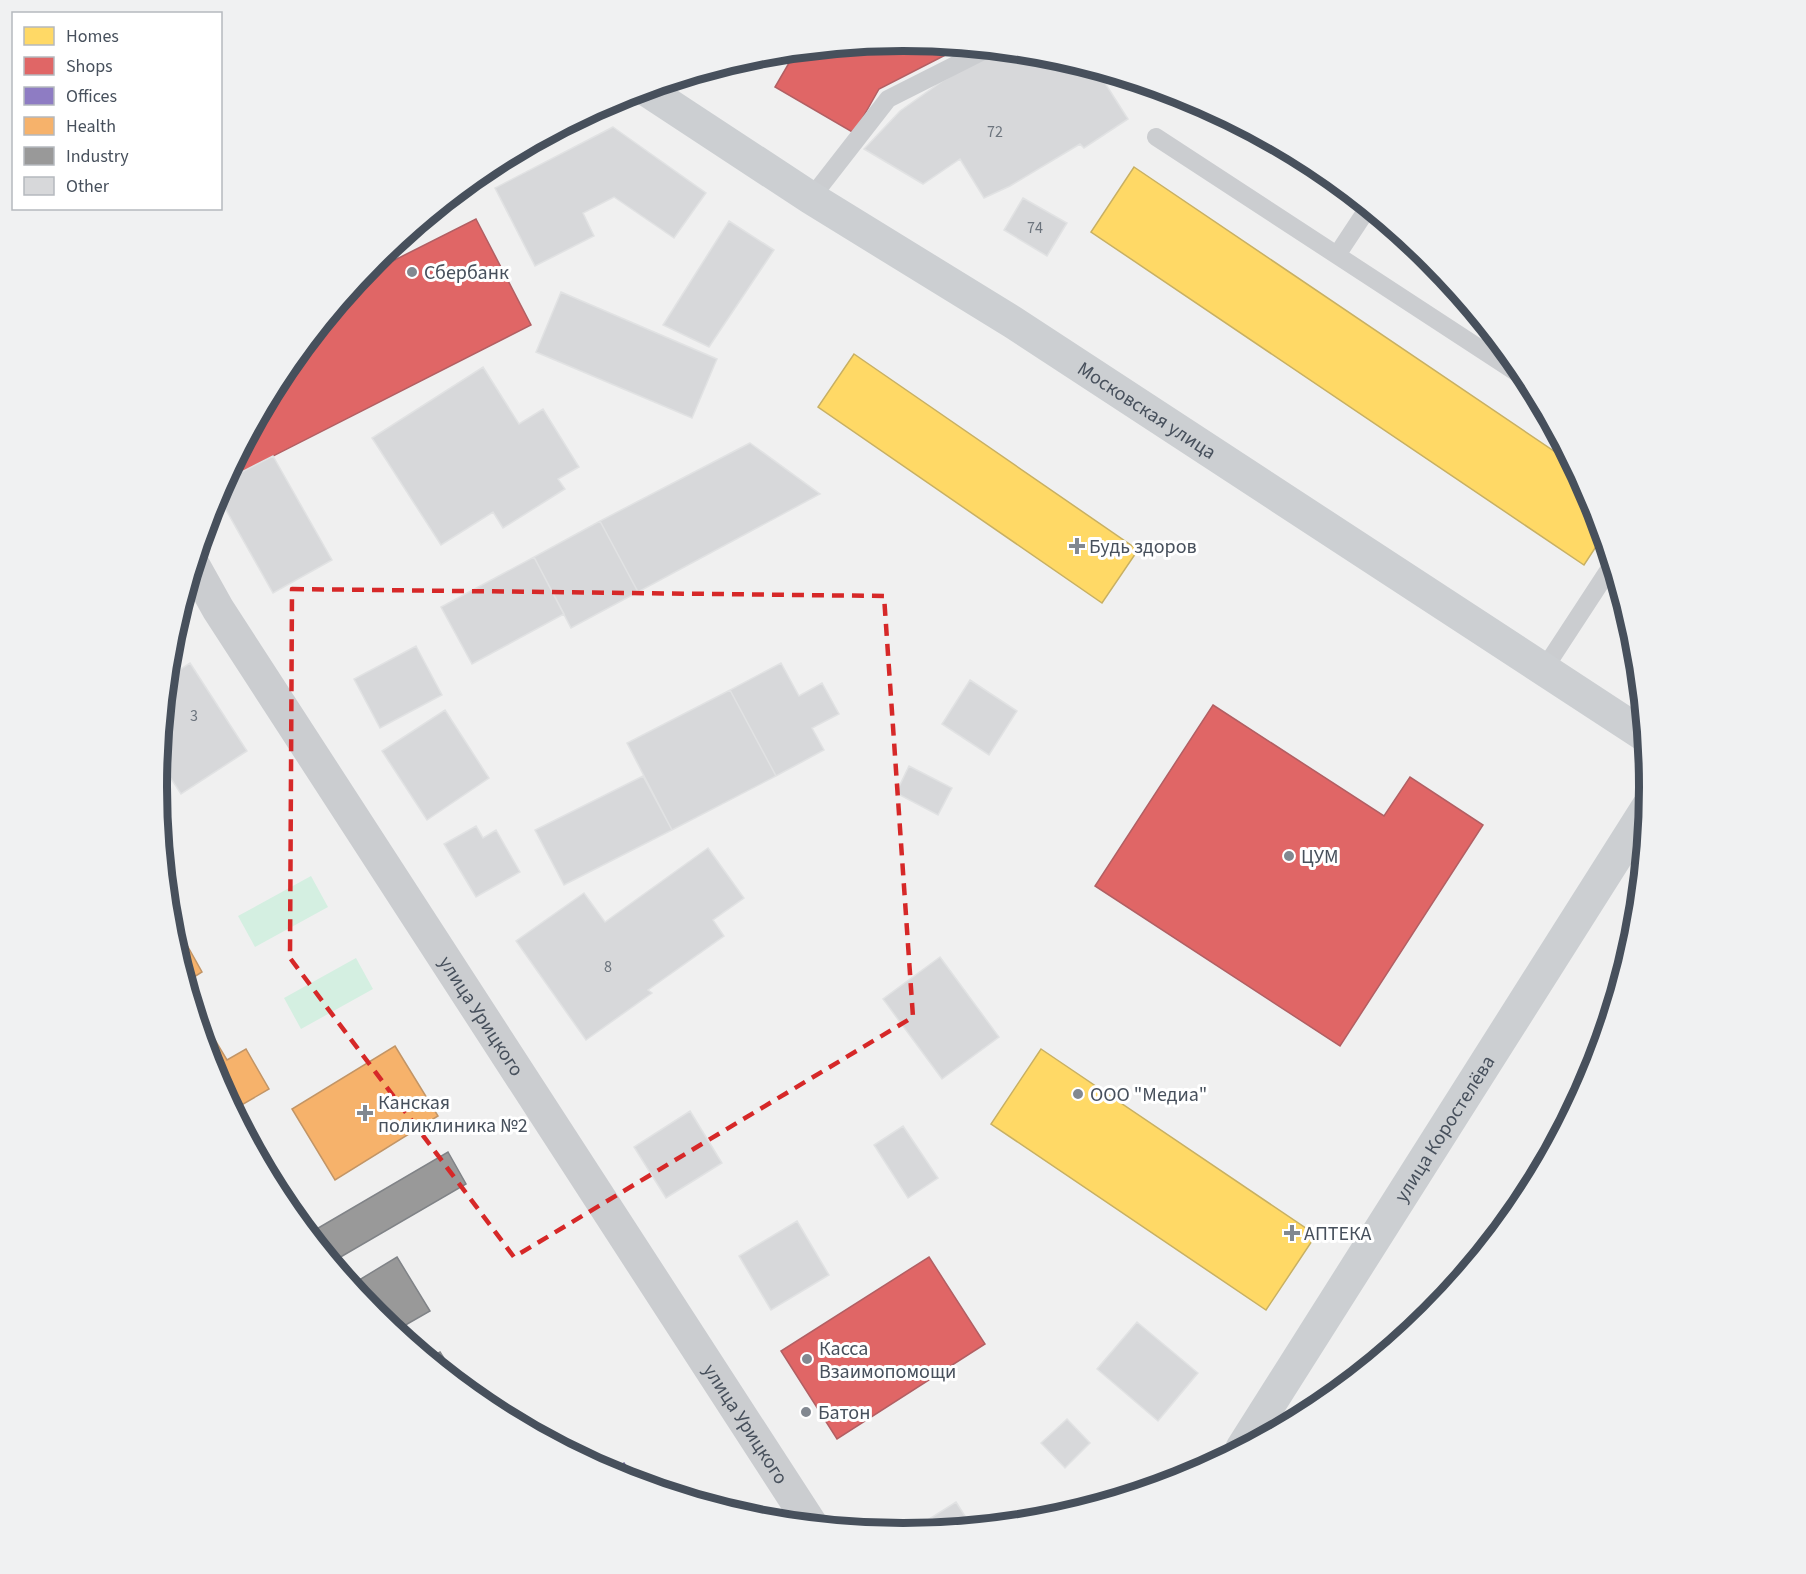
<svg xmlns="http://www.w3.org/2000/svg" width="1806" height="1574" font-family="'Source Sans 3',sans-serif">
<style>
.green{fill:#d4efe1}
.homes{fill:#ffd966;stroke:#c8b063;stroke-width:1.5}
.shops{fill:#e06666;stroke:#b25f63;stroke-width:1.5}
.offices{fill:#8e7cc3;stroke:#796fa4;stroke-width:1.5}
.health{fill:#f6b26b;stroke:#c29566;stroke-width:1.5}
.industry{fill:#999;stroke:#808387;stroke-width:1.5}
.building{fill:#d7d8da;stroke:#e1e2e3;stroke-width:1.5}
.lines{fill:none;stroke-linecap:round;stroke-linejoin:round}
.lane{stroke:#cbcdd0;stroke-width:18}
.street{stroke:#cbcdd0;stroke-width:33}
.secondary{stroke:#cccfd2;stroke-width:33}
.marked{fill:none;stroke:#d62828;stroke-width:4.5;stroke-dasharray:12 8;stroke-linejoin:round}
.poi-dot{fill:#828890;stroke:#fff;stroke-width:2}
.labels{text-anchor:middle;stroke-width:6;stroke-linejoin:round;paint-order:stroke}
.number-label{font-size:16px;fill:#6c747d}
.poi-label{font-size:20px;fill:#47505c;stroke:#fff;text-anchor:start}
.street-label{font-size:20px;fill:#47505c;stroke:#fff}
.rim{fill:none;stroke:#47505c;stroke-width:8}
</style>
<rect width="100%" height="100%" fill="#f0f0f0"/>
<path class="green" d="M 311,876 L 328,907 L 255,947 L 238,916 Z
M 356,958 L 373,989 L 301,1029 L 284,998 Z"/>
<path class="homes" d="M 1134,167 L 1573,464 L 1593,502 L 1603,536 L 1584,565 L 1091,232 Z
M 854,354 L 1138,550 L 1102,603 L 818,407 Z
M 1041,1049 L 1316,1235 L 1266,1310 L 991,1124 Z"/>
<path class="shops" d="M 903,41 L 963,46 L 879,89 L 854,133 L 775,87 L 796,51 Z
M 476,219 L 531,325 L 224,481 L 283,372 L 359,278 Z
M 1213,705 L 1384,816 L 1410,777 L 1483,825 L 1340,1046 L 1095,886 Z
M 929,1257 L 985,1344 L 837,1439 L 781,1351 Z"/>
<path class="offices" d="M 624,1463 L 636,1482 L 609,1472 Z"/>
<path class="health" d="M 178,929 L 202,972 L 186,982 L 171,933 Z
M 191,1000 L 227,1060 L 246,1049 L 269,1089 L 233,1110 L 213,1072 Z
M 395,1046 L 438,1116 L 335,1180 L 292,1109 Z"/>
<path class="industry" d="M 448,1152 L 466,1184 L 332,1262 L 308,1234 Z
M 397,1257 L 430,1311 L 395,1331 L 375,1315 L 351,1285 Z
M 440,1352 L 460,1384 L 428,1359 Z"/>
<path class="building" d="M 995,50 L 1049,55 L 1096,69 L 1128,119 L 1084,148 L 1080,144 L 1010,186 L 984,198 L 960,159 L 923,184 L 864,149 L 900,111 L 944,80 Z
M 613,127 L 706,193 L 674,238 L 614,197 L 583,213 L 594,236 L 535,266 L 495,188 Z
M 1023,198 L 1067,223 L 1047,256 L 1004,230 Z
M 729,221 L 774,250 L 709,347 L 663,325 Z
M 561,292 L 717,359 L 692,418 L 536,352 Z
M 483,367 L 519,424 L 543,409 L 579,467 L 558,479 L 565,489 L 503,528 L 493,512 L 441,545 L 372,438 Z
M 750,443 L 820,494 L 638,592 L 600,521 Z
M 273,456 L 332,560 L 273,593 L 217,494 L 224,481 Z
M 600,521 L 638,592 L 571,628 L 534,557 Z
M 534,557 L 564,614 L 472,664 L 441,607 Z
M 416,646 L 442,695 L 380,728 L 354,679 Z
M 190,663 L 247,751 L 181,794 L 159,760 L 167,678 Z
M 781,663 L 799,696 L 822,683 L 839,714 L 812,728 L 824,750 L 776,776 L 730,690 Z
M 970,680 L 1017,711 L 989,755 L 942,724 Z
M 730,690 L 776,776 L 672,830 L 627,743 Z
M 445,710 L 489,778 L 427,820 L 382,751 Z
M 909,766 L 952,788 L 938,815 L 896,793 Z
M 643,776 L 672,830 L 564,885 L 535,830 Z
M 476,826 L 483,838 L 496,830 L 520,872 L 476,897 L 444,844 Z
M 708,848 L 744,898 L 713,920 L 724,936 L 648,990 L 652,993 L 586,1040 L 516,941 L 584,893 L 605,922 Z
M 940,957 L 999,1037 L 942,1079 L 883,999 Z
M 690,1111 L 722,1163 L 666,1198 L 634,1147 Z
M 903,1126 L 938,1178 L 908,1198 L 874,1145 Z
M 797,1221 L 829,1275 L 771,1310 L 739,1256 Z
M 1137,1322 L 1198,1373 L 1158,1421 L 1097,1369 Z
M 1067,1419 L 1090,1443 L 1065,1468 L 1041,1443 Z
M 956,1502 L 972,1527 L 907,1533 Z
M 1064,1504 L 1069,1513 L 1048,1519 L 1029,1521 Z"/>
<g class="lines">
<path class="lane" d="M 1156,137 L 1528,380
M 811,198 L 888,99 L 987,49
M 1337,255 L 1368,208
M 1544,669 L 1612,565"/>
<path class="street" id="s1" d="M 194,566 L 218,609 L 811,1524"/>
<g class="secondary">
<path id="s2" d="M 645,89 L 811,198 L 1014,323 L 1644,735"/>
<path id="s3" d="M 1242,1448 L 1647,808"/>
</g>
</g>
<path class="marked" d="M 292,589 L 884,596 L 913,1017 L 514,1257 L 290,958 Z"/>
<g class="poi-dot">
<circle cx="412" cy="272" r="6"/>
<path d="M1074 537h6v6h6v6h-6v6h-6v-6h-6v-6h6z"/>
<circle cx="1289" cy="856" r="6"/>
<circle cx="1078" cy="1094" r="6"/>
<path d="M362 1104h6v6h6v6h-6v6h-6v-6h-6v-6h6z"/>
<path d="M1289 1224h6v6h6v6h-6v6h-6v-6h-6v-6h6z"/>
<circle cx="807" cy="1359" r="6"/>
<circle cx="806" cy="1412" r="6"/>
</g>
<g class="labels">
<g class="number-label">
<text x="995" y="137">72</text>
<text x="1035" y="233">74</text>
<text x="194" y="721">3</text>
<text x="608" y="972">8</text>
</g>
<g class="poi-label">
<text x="424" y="279">Сбербанк</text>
<text x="1089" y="553">Будь здоров</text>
<text x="1301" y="863">ЦУМ</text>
<text x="1090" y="1101">ООО "Медиа"</text>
<text x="378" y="1109">Канская<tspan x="378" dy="23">поликлиника №2</tspan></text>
<text x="1304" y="1240">АПТЕКА</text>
<text x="819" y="1355">Касса<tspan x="819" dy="23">Взаимопомощи</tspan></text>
<text x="818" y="1419">Батон</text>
</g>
<g class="street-label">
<text dy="7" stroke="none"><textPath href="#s2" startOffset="596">Московская улица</textPath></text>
<text dy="7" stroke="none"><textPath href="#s1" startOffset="534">улица Урицкого</textPath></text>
<text dy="7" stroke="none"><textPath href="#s3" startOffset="378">улица Коростелёва</textPath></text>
<text dy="7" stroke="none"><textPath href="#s1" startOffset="1020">улица Урицкого</textPath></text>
</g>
</g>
<path d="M0 0H1806V1574H0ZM167 787a736 736 0 1 1 1472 0a736 736 0 1 1-1472 0Z" fill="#f0f1f2" fill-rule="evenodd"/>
<path class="rim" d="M167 787a736 736 0 1 1 1472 0a736 736 0 1 1-1472 0Z"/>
<rect x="12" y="12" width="210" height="198" fill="#ffffff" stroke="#b5b9be" stroke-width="1.5"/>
<rect x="24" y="27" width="30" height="18" fill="#ffd966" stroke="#b5b9be" stroke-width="1.5"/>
<text x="66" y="42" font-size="18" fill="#47505c">Homes</text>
<rect x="24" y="57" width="30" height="18" fill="#e06666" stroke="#b5b9be" stroke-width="1.5"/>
<text x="66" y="72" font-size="18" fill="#47505c">Shops</text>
<rect x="24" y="87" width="30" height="18" fill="#8e7cc3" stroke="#b5b9be" stroke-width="1.5"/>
<text x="66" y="102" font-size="18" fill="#47505c">Offices</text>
<rect x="24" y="117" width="30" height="18" fill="#f6b26b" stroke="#b5b9be" stroke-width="1.5"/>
<text x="66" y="132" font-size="18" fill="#47505c">Health</text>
<rect x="24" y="147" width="30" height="18" fill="#999999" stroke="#b5b9be" stroke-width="1.5"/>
<text x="66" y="162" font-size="18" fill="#47505c">Industry</text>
<rect x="24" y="177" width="30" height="18" fill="#d7d8da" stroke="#b5b9be" stroke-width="1.5"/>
<text x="66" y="192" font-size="18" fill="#47505c">Other</text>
</svg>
